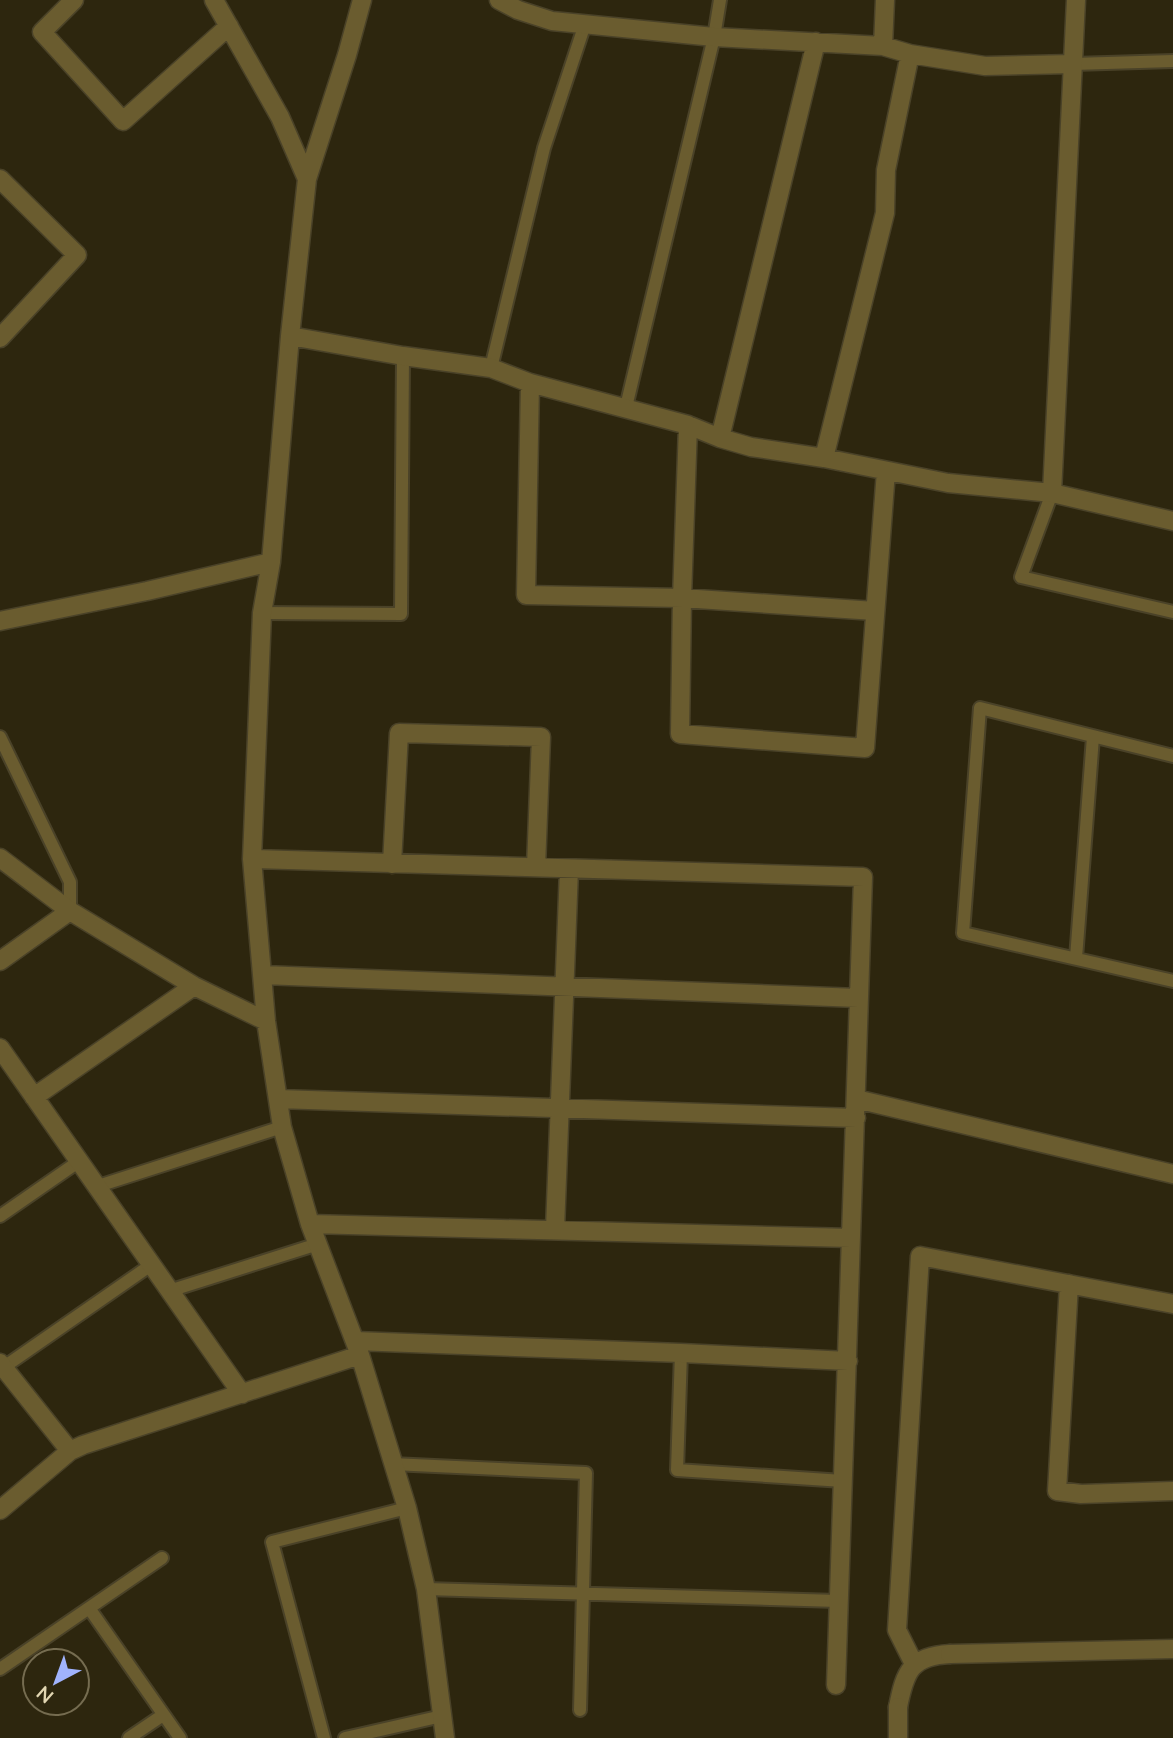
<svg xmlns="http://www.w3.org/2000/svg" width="1173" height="1738" font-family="Lato,sans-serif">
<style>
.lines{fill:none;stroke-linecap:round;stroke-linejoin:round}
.service-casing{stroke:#4a4228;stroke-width:16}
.minor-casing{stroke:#4a4228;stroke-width:21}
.tertiary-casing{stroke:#4a4228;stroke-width:21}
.service{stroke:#6a5c2f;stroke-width:12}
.minor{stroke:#6a5c2f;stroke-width:18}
.tertiary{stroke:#6a5c2f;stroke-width:18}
</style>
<rect width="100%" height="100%" fill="#2d260e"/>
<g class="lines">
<g class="service-casing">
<path id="service" d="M 1073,64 L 1173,61
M 491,368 L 544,148 L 585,24
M 626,407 L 714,37 L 720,0
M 1052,493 L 1021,577 L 1173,612
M 262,613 L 401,614 L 403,356
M 0,737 L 70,882 L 70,911
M 1173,756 L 980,708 L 963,933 L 1173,981
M 1076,958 L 1093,737
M 95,1187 L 282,1127
M 0,1216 L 78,1162
M 169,1291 L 318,1244
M 681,1353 L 677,1470 L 843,1481
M 4,1367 L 151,1265
M 392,1464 L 586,1473 L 580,1710
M 426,1589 L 838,1601
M 89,1608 L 180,1738
M 0,1669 L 162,1558
M 129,1738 L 163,1715
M 324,1738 L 272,1542 L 407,1508
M 345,1738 L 442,1716"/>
</g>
<g class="minor-casing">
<path id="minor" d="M 74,0 L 42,32 L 123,121 L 229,26
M 214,0 L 280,117 L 307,179
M 362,0 L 347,55 L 307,179 L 290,336 L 271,562 L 262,613 L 252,859 L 266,1021 L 282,1127 L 310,1224 L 360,1355 L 407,1508 L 426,1589 L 445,1738
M 499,0 L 518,10 L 552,21 L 714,37 L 883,46 L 910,54 L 985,66 L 1073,64
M 883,46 L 885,0
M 0,179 L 77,255 L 0,338
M 290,336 L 403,356 L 491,368 L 530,383 L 688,425 L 720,438 L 751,447 L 824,458 L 948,483 L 1052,493 L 1173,521
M 530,383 L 526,595 L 682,598 L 875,611
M 688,425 L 682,598 L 680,734 L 865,748 L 886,471
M 720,438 L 816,42
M 824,458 L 885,213 L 886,170 L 910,54
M 1052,493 L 1076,0
M 0,621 L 147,591 L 271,562
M 0,858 L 70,911 L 194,986 L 266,1021
M 252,859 L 863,877 L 836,1685
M 392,864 L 399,733 L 541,737 L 536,867
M 0,961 L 70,911
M 263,975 L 858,998
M 0,1048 L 242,1394
M 34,1097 L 194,986
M 278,1099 L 856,1118
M 856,1099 L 1173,1174
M 310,1224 L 851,1238
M 555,1229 L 569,869
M 1069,1284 L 1057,1491 L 1081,1494 L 1173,1491
M 355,1341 L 681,1353 L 848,1361
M 0,1363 L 70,1451
M 0,1510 L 70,1451 L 83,1445 L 360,1355
M 914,1664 L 897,1630 L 920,1256 L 1173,1304
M 898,1707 C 905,1671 911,1656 950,1654"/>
</g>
<g class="tertiary-casing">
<path id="tertiary" d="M 950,1654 L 1173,1649
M 898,1738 L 898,1707"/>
</g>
<use href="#service" class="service"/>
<use href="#minor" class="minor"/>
<use href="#tertiary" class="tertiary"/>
</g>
<g transform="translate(56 1682) rotate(221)"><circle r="33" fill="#2d260e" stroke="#756c50" stroke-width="2"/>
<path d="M0-5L12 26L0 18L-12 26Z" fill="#a0b3fd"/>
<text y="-10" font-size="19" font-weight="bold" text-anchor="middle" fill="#e1d6b2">N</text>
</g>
</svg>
